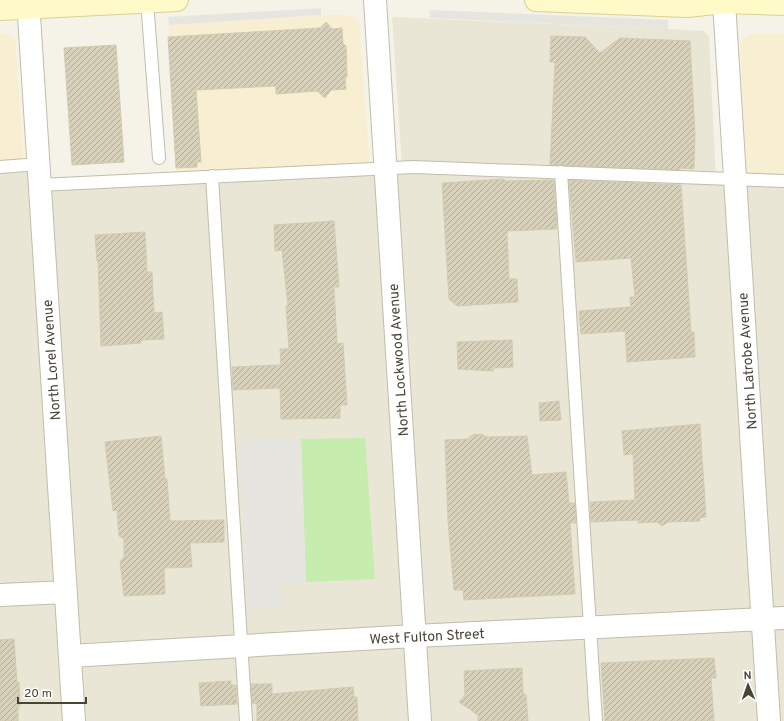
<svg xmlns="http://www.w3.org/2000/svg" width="784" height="721" font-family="Overpass,sans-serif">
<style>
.residential{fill:#e9e6d6}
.commercial{fill:#f8eed2}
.grass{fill:#c6ecae}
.parking{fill:#e6e5e0}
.building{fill:url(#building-hatch);stroke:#d3cbaf}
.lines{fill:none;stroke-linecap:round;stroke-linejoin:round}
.service-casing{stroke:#c1bdaa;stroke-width:14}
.minor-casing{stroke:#c1bdaa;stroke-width:24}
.secondary-casing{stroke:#d8d195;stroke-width:24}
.service{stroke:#fff;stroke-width:12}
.minor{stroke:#fff;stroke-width:22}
.secondary{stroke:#fffac8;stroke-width:22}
.labels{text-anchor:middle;stroke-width:4;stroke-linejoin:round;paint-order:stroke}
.street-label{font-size:14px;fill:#494536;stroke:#fff}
</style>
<defs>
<pattern id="building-hatch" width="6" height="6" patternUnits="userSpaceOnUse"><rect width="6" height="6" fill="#d7d1bc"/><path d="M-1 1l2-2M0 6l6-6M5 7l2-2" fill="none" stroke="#b0ab9a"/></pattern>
</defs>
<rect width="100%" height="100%" fill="#f5f3e8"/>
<path class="residential" d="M 392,17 L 668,29 L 704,31 L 709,37 L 716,178 L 784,181 L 784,721 L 0,721 L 0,167 L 24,165 L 40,184 L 402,167 Z"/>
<path class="commercial" d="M 321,15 L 345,15 L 354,17 L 359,22 L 370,168 L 177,178 L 168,37 L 169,25 Z
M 2,33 L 15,39 L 24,165 L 0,167 L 0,34 Z
M 752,34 L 784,34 L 784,181 L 747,180 L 740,44 L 744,38 Z"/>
<path class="grass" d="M 365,438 L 375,579 L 306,582 L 301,439 Z"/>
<path class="parking" d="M 321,8 L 321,15 L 169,25 L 168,17 Z
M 430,10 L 668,20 L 668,29 L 429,18 Z
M 301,439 L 306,582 L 280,583 L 282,607 L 247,608 L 239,440 Z"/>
<path class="building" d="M 326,22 L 332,29 L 342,28 L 343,44 L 346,46 L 347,76 L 345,80 L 346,89 L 331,90 L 325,98 L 317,91 L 276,94 L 276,86 L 196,90 L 201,162 L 197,162 L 197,167 L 176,168 L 168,37 L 320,28 Z
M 551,36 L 585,37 L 600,53 L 620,38 L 690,41 L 695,134 L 694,169 L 680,168 L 680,170 L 550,165 L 555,62 L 550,62 Z
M 116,45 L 124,162 L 72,165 L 64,48 Z
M 504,179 L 504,181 L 554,180 L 557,229 L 507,231 L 509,279 L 517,279 L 518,302 L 457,306 L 449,299 L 442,183 Z
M 569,180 L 681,185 L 691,332 L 694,332 L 695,357 L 627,362 L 625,331 L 581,334 L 579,311 L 631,307 L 630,297 L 635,297 L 631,258 L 576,262 Z
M 334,221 L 339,287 L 334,287 L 337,344 L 343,343 L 347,405 L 340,405 L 340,418 L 281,419 L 280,388 L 233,390 L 232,367 L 281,365 L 280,349 L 289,349 L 286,306 L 288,306 L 282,250 L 275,251 L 274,225 Z
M 145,232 L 147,272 L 152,272 L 154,313 L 162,312 L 164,339 L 141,340 L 141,343 L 101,346 L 98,261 L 97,261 L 95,235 Z
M 512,340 L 513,367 L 494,368 L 493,371 L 458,369 L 457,342 Z
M 559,401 L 561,420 L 540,421 L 539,403 Z
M 700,424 L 706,517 L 699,518 L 700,521 L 668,522 L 662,526 L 657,522 L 638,523 L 638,520 L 591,522 L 590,502 L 635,500 L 633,454 L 624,455 L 622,431 Z
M 481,434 L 487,437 L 527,436 L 532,475 L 566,472 L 569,503 L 575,503 L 576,523 L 570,523 L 575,594 L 464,600 L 463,590 L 454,590 L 448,521 L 445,440 L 468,439 L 472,435 Z
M 161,436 L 165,479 L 167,479 L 170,521 L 224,520 L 224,542 L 190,543 L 192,567 L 164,568 L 165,594 L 124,596 L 120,561 L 124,557 L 124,539 L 119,536 L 117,510 L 113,511 L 105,442 Z
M 14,639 L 17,683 L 19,682 L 20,706 L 18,706 L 18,721 L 0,721 L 0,640 Z
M 714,658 L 716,678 L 711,678 L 714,721 L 605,721 L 601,663 Z
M 522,668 L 523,693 L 526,695 L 528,721 L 478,721 L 478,715 L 459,702 L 465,695 L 464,671 Z
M 231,681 L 231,685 L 236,685 L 237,704 L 201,706 L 199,683 Z
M 251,684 L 272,684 L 272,694 L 353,687 L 354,697 L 357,697 L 358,721 L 257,721 L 257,704 L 252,703 Z"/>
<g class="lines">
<g class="service-casing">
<path id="service" d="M 147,1 L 159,158
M 0,167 L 39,164
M 561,172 L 596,721
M 212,176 L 246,721
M 40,185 L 414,167 L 784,181"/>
</g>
<g class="minor-casing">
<path id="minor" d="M 28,0 L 74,721
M 375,0 L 420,721
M 724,2 L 769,721
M 0,595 L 66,592
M 70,656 L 415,636 L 784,618"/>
</g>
<g class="secondary-casing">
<path id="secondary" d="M 536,0 L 687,6 L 724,2 L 784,4
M 0,9 L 177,0"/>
</g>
<use href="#service" class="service"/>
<use href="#minor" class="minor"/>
<use href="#secondary" class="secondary"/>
</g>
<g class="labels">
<g class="street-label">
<text transform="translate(51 360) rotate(-94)" y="5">North Lorel Avenue</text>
<text transform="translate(398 360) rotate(-94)" y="5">North Lockwood Avenue</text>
<text transform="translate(747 361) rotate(-94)" y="5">North Latrobe Avenue</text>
<text transform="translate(427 636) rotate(-3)" y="5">West Fulton Street</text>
</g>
</g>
<g transform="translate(748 685) rotate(358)" stroke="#ffffff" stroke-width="3" paint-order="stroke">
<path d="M0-3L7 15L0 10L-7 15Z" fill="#494536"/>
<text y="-6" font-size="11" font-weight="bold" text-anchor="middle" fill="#494536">N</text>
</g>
<path d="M18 697v6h68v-6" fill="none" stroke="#494536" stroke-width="2"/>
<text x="24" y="697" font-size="12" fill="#494536" stroke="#ffffff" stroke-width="3" paint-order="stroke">20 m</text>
</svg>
